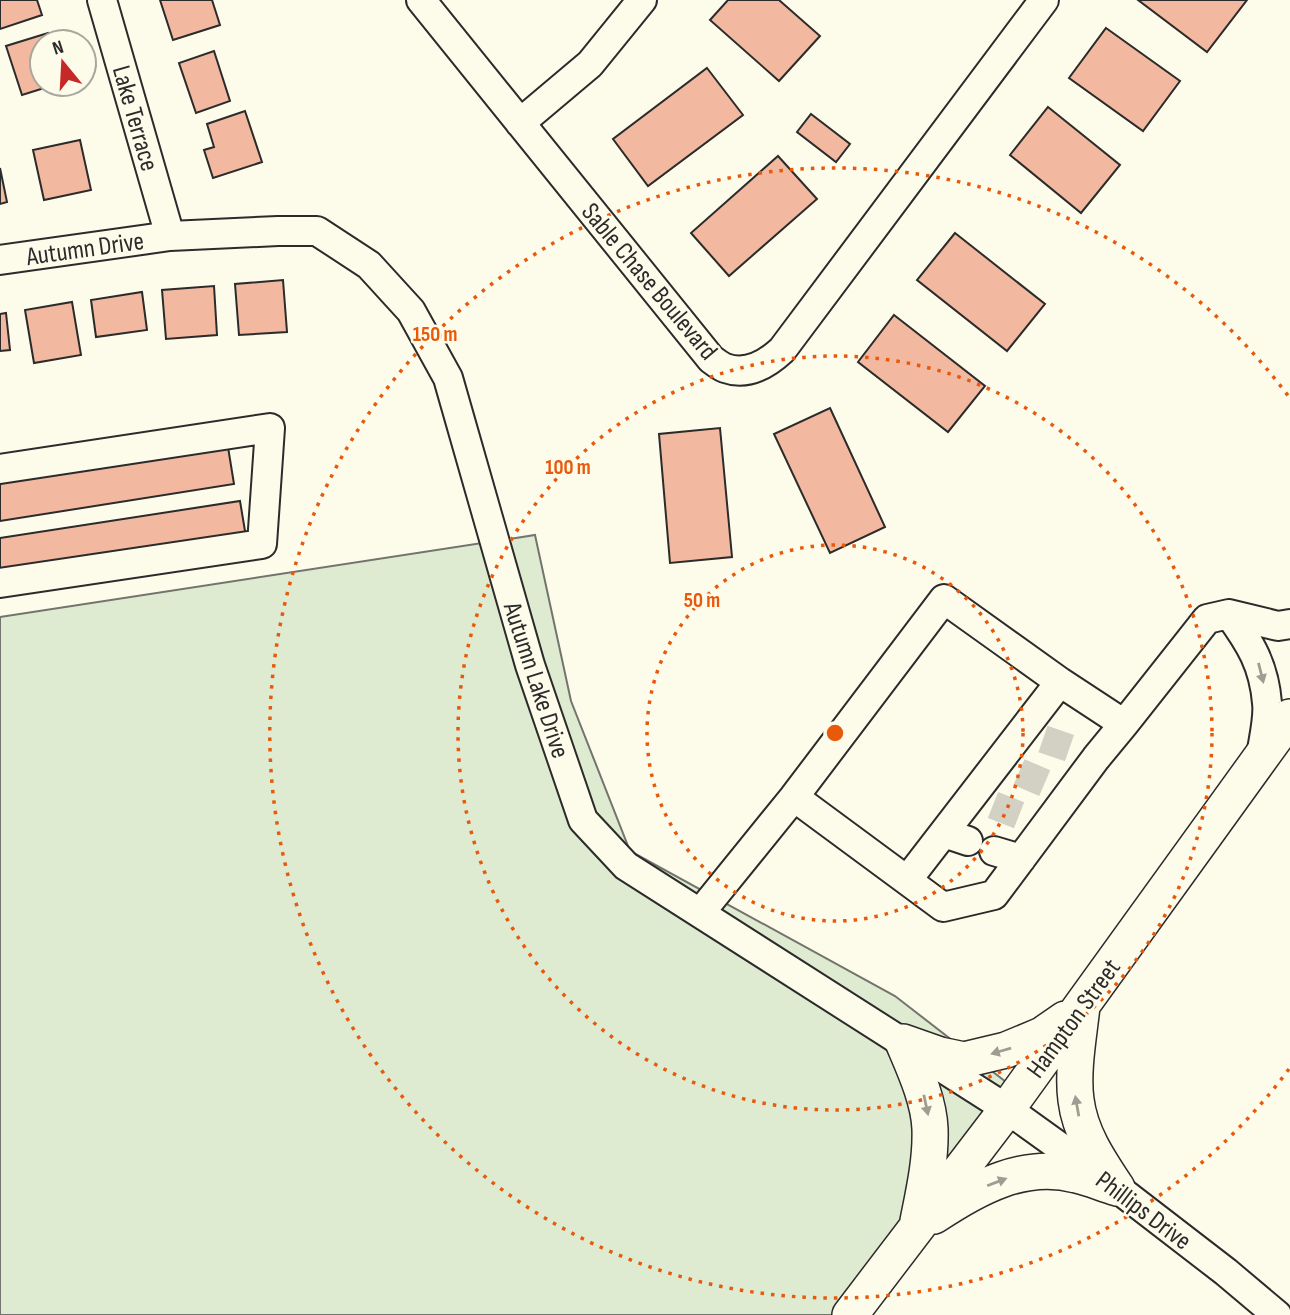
<svg xmlns="http://www.w3.org/2000/svg" width="1290" height="1315" font-family="'Sofia Sans Condensed',sans-serif">
<style>
.green{fill:#deebd1;stroke:#74746e;stroke-width:2}
.building{fill:#f2b8a0;stroke:#2b2b2b;stroke-width:2}
.lines{fill:none;stroke-linecap:round;stroke-linejoin:round}
.minor-tunnel{stroke:#d3d1c4;stroke-width:28;stroke-dasharray:28 14;stroke-linecap:butt}
.minor-casing{stroke:#2b2b2b;stroke-width:32}
.major-casing{stroke:#2b2b2b;stroke-width:38}
.minor{stroke:#fdfbea;stroke-width:28}
.major{stroke:#fdfbea;stroke-width:35}
.oneway{fill:#9e9d94}
.ring{fill:none;stroke:#e8590c;stroke-width:3.5;stroke-dasharray:3.5 7}
.labels{text-anchor:middle;stroke-width:5;stroke-linejoin:round;paint-order:stroke}
.street-label{font-size:26px;fill:#2b2b2b;stroke:#fdfbea}
.centre{fill:#e8590c;stroke:#fdfbea;stroke-width:3.5}
.ring-label{font-size:21px;text-anchor:middle;font-weight:bold;fill:#e8590c;stroke:#fdfbea;stroke-width:5;stroke-linejoin:round;paint-order:stroke}
</style>
<rect width="100%" height="100%" fill="#fdfbea"/>
<path class="green" d="M 535,535 L 571,701 L 630,851 L 895,996 L 1024,1096 L 855,1315 L 0,1315 L 0,617 Z"/>
<path class="building" d="M 0,0 L 37,0 L 42,15 L 0,29 Z
M 160,0 L 212,0 L 220,25 L 173,40 Z
M 728,0 L 779,0 L 820,36 L 779,81 L 710,20 Z
M 1138,0 L 1247,0 L 1207,52 Z
M 1106,28 L 1180,81 L 1143,131 L 1069,78 Z
M 48,33 L 51,42 L 42,42 L 42,84 L 57,84 L 22,95 L 6,46 Z
M 214,51 L 230,101 L 196,113 L 179,63 Z
M 707,68 L 743,115 L 648,186 L 613,139 Z
M 1048,107 L 1120,165 L 1081,213 L 1010,155 Z
M 245,111 L 262,162 L 213,178 L 204,150 L 214,147 L 207,124 Z
M 811,114 L 850,144 L 836,162 L 797,132 Z
M 80,140 L 91,190 L 44,200 L 33,150 Z
M 778,156 L 817,199 L 729,276 L 691,233 Z
M 0,168 L 7,202 L 0,204 Z
M 955,233 L 1045,304 L 1007,351 L 917,280 Z
M 283,280 L 287,332 L 239,335 L 235,284 Z
M 214,286 L 217,335 L 166,339 L 162,290 Z
M 142,292 L 147,330 L 96,337 L 91,300 Z
M 72,302 L 81,355 L 34,363 L 25,310 Z
M 6,313 L 10,350 L 0,351 L 0,314 Z
M 894,315 L 985,386 L 948,432 L 858,362 Z
M 830,408 L 885,527 L 830,553 L 774,434 Z
M 720,428 L 732,557 L 670,563 L 659,434 Z
M 228,447 L 234,484 L 0,521 L 0,482 Z
M 240,501 L 246,537 L 0,575 L 0,538 Z"/>
<g class="lines">
<path class="minor-tunnel" d="M 1043,739 L 1072,749
M 1019,772 L 1047,784
M 993,805 L 1021,816"/>
<g class="minor-casing">
<path id="minor" d="M 102,0 L 170,236
M 421,0 L 711,359 C 715,362 720,366 725,368 C 747,376 767,364 782,350 L 1044,0
M 520,123 L 590,64 L 642,0
M 0,260 L 170,236 L 278,231 L 317,231 L 369,265 L 411,311 L 448,378 L 530,665 L 583,820 L 626,866 L 1007,1109 L 1117,1188 L 1226,1272 L 1277,1315
M 0,469 L 270,428 L 262,544 L 0,583
M 1229,614 C 1250,643 1264,665 1267,703 C 1269,718 1263,741 1261,757
M 794,797 L 943,907 L 994,895 L 1096,758 L 1124,724
M 944,833 L 968,841
M 994,851 L 1021,859
M 908,879 L 1060,682
M 700,913 L 794,797 L 944,599 L 1060,682 L 1124,724 L 1207,619 L 1229,614 L 1278,626 L 1290,624"/>
</g>
<g class="major-casing">
<path id="major" d="M 1082,1006 C 1079,1035 1072,1071 1076,1100 C 1080,1133 1099,1161 1117,1188
M 903,1042 L 940,1055 L 964,1060 L 1006,1050 L 1042,1035 L 1065,1019
M 903,1042 C 914,1068 929,1100 930,1129 C 931,1160 924,1191 918,1221
M 934,1216 C 976,1188 1024,1161 1076,1175 C 1090,1178 1103,1184 1117,1188
M 850,1315 L 1007,1109 L 1290,717"/>
</g>
<use href="#minor" class="minor"/>
<use href="#major" class="major"/>
</g>
<defs><path id="oneway-solid" d="M-6-.8H1V-3.2L6.5 0L1 3.2V.8H-6Z" transform="scale(1.75)"/></defs>
<g class="oneway">
<use href="#oneway-solid" transform="translate(1261 673) rotate(76)"/>
<use href="#oneway-solid" transform="translate(1001 1051) rotate(164)"/>
<use href="#oneway-solid" transform="translate(926 1105) rotate(78)"/>
<use href="#oneway-solid" transform="translate(1077 1106) rotate(-100)"/>
<use href="#oneway-solid" transform="translate(997 1182) rotate(-21)"/>
</g>
<g class="ring">
<circle cx="835" cy="733" r="188"/>
<circle cx="835" cy="733" r="377"/>
<path d="M1289 1069A565 565 0 1 1 1289 397"/>
</g>
<g class="labels">
<g class="street-label">
<text transform="translate(136 118) rotate(74)" y="9">Lake Terrace</text>
<text transform="translate(85 248) rotate(-8)" y="9">Autumn Drive</text>
<text transform="translate(650 281) rotate(50)" y="9">Sable Chase Boulevard</text>
<text transform="translate(537 680) rotate(72)" y="9">Autumn Lake Drive</text>
<text transform="translate(1073 1018) rotate(-54)" y="9">Hampton Street</text>
<text transform="translate(1144 1210) rotate(37)" y="9">Phillips Drive</text>
</g>
</g>
<circle cx="835" cy="733" r="10" class="centre"/>
<g class="ring-label">
<text x="435" y="341">150 m</text>
<text x="568" y="474">100 m</text>
<text x="702" y="607">50 m</text>
</g>
<g transform="translate(63 63) rotate(342)"><circle r="33" fill="#fdfbea" stroke="#a9a89e" stroke-width="2"/>
<path d="M0-5L12 26L0 18L-12 26Z" fill="#c62828"/>
<text y="-10" font-size="19" font-weight="bold" text-anchor="middle" fill="#2b2b2b">N</text>
</g>
</svg>
